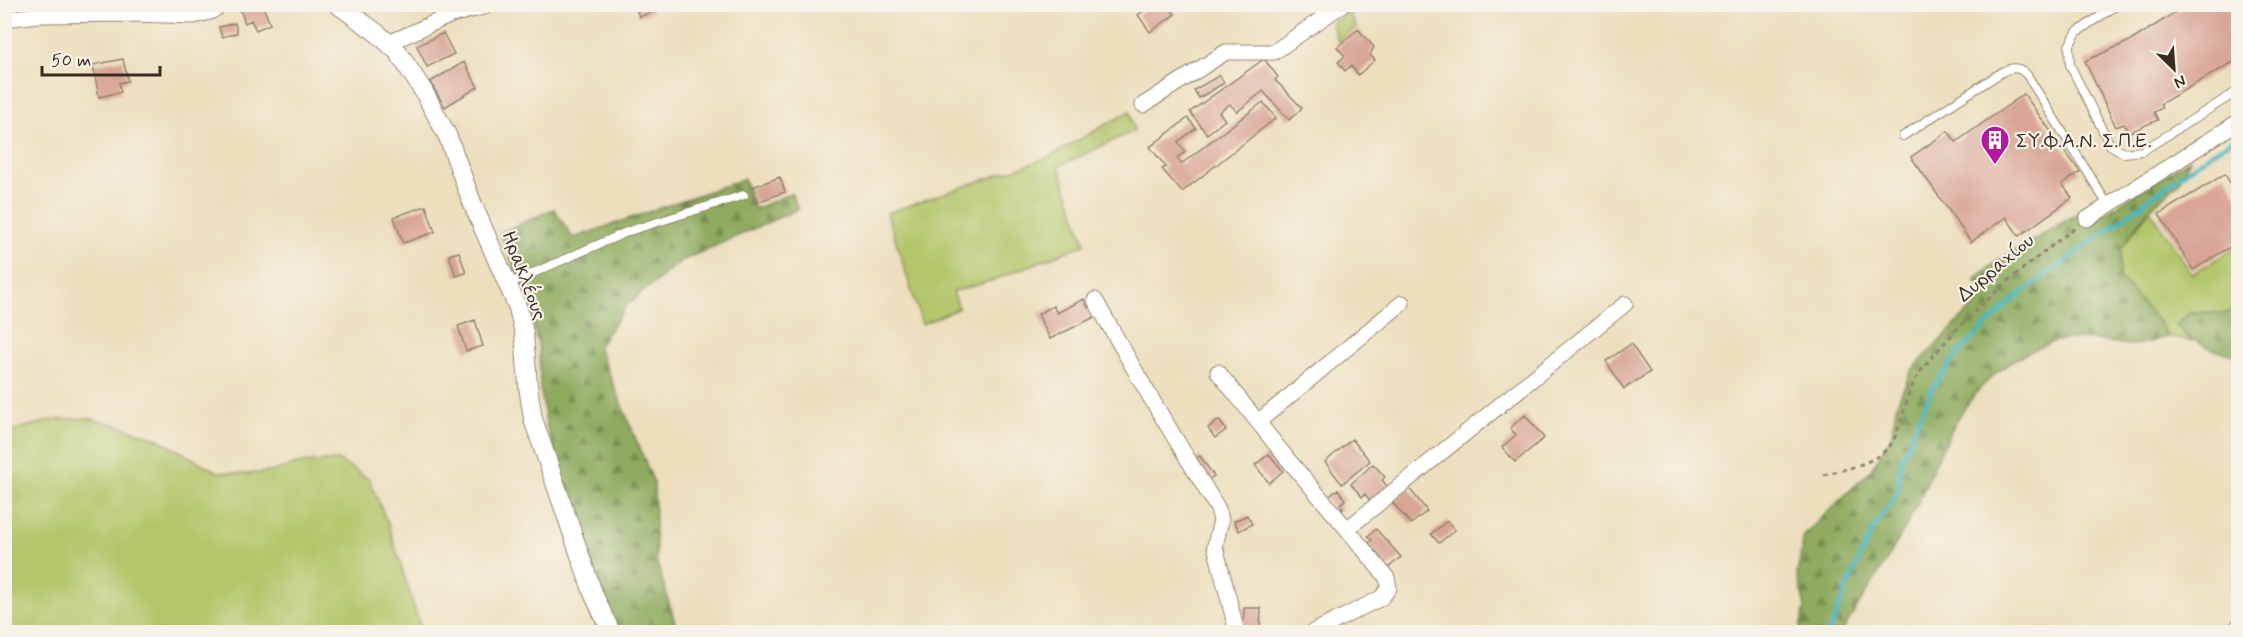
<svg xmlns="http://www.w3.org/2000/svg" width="2243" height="637" font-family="Mynerve,sans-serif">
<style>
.green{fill:#b3c66a;stroke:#777844;stroke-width:1.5}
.forest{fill:url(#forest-firs);stroke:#646a3e;stroke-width:1.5}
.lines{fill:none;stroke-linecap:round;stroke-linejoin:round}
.stream{stroke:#48b7bf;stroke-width:4.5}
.building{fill:#d8a596}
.service-casing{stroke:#94846e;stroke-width:10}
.minor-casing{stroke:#94846e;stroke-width:17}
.tertiary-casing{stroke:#94846e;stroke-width:20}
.path{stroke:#94846e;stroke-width:3;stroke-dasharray:4.5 4.5;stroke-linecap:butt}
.service{stroke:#fff;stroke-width:8}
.minor{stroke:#fff;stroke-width:15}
.tertiary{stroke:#fff;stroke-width:18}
.labels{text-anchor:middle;stroke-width:4.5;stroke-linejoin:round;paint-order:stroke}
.poi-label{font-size:20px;fill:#3b2a1e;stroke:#f7f3e8;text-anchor:start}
.street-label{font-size:20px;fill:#3b2a1e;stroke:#f7f3e8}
</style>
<defs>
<pattern id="forest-firs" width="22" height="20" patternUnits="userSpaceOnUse" patternTransform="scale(1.5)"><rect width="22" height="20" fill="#8eab5e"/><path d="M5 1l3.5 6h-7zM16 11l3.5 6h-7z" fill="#758b4d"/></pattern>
</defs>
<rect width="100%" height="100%" fill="#f7f3e8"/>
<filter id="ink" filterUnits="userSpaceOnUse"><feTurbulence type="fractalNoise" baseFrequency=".0167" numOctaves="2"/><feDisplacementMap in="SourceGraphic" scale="12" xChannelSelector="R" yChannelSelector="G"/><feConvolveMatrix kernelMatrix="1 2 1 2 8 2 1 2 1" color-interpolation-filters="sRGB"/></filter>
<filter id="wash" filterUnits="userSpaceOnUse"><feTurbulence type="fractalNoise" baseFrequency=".008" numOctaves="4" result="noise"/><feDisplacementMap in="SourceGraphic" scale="24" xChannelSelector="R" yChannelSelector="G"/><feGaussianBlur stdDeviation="1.35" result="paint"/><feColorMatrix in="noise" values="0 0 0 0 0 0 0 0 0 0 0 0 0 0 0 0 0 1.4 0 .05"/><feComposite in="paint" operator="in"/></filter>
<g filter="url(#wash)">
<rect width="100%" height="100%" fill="#eddfbd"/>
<path class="green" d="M 1349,12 L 1356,27 L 1338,42 L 1331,23 Z
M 1130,111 L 1134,131 L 1059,166 L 1085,244 L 991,281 L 953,292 L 959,308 L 922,324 L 887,213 L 1047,158 Z
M 2150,210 L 2192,274 L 2238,246 L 2238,308 L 2226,313 L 2190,312 L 2176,325 L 2192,341 L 2168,337 L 2159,322 L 2119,278 L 2121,248 Z
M 87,418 L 117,425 L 156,438 L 217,472 L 245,474 L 270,472 L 301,463 L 338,460 L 369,479 L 388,524 L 422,632 L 5,632 L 5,432 L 52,420 Z"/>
<path class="forest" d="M 2190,159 L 2179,182 L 2146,213 L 2121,249 L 2119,278 L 2159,322 L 2168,337 C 2157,339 2143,345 2132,345 C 2107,343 2075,334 2050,343 C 1960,376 1948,442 1910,519 C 1890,558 1864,595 1842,632 L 1799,632 L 1805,607 L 1797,574 L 1804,535 L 1871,470 L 1891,437 L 1897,403 L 1912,370 L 1985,294 L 1975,279 L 1996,262 L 2080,212 L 2088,224 Z
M 744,179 L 755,209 L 791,193 L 798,209 L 681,261 L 626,306 L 598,347 L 654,483 L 656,559 L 678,632 L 619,632 L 605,606 L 547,428 L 540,388 L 539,351 L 531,310 L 500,233 L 554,209 L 573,238 Z
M 2238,308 L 2238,355 C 2213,353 2194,343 2176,325 L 2190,312 L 2226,313 Z"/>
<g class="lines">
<path class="stream" d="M 1829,632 L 1864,548 L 1878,521 L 1898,493 L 1901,461 L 1932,389 L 1960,351 L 2013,300 L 2211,153 L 2238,137"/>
</g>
<g id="blocks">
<path class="building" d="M 238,4 L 262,4 L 270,24 L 256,30 L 251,20 L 245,23 Z
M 635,4 L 649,4 L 652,12 L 639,17 Z
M 1153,4 L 1168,4 L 1175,14 L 1150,32 L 1138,15 Z
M 2188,4 L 2236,4 L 2238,8 L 2238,66 L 2235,61 L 2160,104 L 2162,108 L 2154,112 L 2158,120 L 2128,133 L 2124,124 L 2116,127 L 2085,61 L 2132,40 Z
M 235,23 L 237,33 L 222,37 L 219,27 Z
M 1358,29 L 1374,47 L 1370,55 L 1375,60 L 1358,75 L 1351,66 L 1345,71 L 1338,62 L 1345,56 L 1337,47 Z
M 443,33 L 454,54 L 427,67 L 417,46 Z
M 123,59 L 128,81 L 119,83 L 121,92 L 99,97 L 93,65 Z
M 1264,59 L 1278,77 L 1275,80 L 1302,108 L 1289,120 L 1263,91 L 1237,112 L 1230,104 L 1219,112 L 1225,120 L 1207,134 L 1190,112 Z
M 464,62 L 478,87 L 445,107 L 430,82 Z
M 1220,75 L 1224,83 L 1199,98 L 1194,90 Z
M 2024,94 L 2080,172 L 2062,184 L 2072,198 L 2019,236 L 2006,217 L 1971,242 L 1911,157 L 1948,131 L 1956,142 Z
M 1263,102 L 1276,118 L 1182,192 L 1162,169 L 1166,167 L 1150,147 L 1188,118 L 1196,128 L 1178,142 L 1185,152 L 1177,158 L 1181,164 Z
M 2225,174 L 2238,197 L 2238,242 L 2193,270 L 2159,214 Z
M 780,177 L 785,192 L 755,203 L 750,188 Z
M 426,206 L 435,232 L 403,243 L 394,217 Z
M 459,252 L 466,273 L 456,276 L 449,255 Z
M 1084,299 L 1088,308 L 1094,305 L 1099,315 L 1050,339 L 1038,314 L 1053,306 L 1057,313 Z
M 475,320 L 483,346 L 466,351 L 458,326 Z
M 1631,344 L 1650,372 L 1624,389 L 1606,361 Z
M 1525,415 L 1544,438 L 1515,462 L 1502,447 L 1516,435 L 1510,428 Z
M 1219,420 L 1226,430 L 1215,438 L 1208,428 Z
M 1352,439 L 1370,461 L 1342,484 L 1325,462 Z
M 1269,454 L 1283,471 L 1269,483 L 1255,465 Z
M 1200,456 L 1214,476 L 1208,480 L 1194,460 Z
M 1373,464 L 1385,477 L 1382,480 L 1388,487 L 1371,502 L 1365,494 L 1362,497 L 1351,484 Z
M 1409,488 L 1427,511 L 1411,524 L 1392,502 Z
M 1338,489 L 1345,500 L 1340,504 L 1343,509 L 1337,513 L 1326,499 Z
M 1247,515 L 1252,524 L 1239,531 L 1234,521 Z
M 1447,521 L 1455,530 L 1439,543 L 1431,534 Z
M 1376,529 L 1401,557 L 1388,568 L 1368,544 L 1372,540 L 1368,536 Z
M 1244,608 L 1261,608 L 1260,632 L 1243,632 Z"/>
</g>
</g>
<g filter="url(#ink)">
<use href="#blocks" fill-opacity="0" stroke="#94846e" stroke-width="1.5"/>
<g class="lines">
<g class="service-casing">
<path id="service" d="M 2118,4 L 2077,32 L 2069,46 L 2070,65 L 2110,145 L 2124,153 L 2142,151 L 2238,91
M 1903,136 L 2002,72 C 2012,67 2019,66 2027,75 L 2108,205
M 508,284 L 629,231 L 744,195"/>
</g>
<g class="minor-casing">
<path id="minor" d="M 4,19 L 39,15 L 133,14 L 194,16 L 210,12 L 223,4
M 389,43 L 451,15 L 495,4
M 1143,105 L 1226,52 L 1274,52 L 1343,4
M 2087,219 L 2238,122
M 1095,300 L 1149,395 L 1218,509 L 1221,520 L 1215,546 L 1237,632
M 1218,372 L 1285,456 L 1347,529
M 1258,422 L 1402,303
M 1313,632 L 1381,598 L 1389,588 L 1387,578 L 1347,529 L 1625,304
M 2234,632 L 2238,627"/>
</g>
<g class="tertiary-casing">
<path id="tertiary" d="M 337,4 L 377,33 L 398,52 L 424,92 L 448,137 L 473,205 L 518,308 L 524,333 L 528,386 L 533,419 L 593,593 L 611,632"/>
</g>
<path class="path" d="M 1824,475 C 1845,469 1870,465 1887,449 C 1902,435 1904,394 1919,374 C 1961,317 2020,270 2076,227"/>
<use href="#service" class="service"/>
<use href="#minor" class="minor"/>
<use href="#tertiary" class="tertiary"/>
</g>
</g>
<defs>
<g id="building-pin" transform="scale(1.5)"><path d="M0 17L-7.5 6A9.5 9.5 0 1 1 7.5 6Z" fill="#b5179e" stroke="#f7f3e8"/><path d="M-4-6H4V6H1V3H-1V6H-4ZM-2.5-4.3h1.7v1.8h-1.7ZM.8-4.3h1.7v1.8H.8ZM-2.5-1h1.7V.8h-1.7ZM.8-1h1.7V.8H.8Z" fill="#fff"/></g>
</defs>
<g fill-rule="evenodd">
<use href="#building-pin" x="1995" y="140"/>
</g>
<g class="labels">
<g class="poi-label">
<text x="2016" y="147">ΣΥ.Φ.Α.Ν. Σ.Π.Ε.</text>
</g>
<g class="street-label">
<text transform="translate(1995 267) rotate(-40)" y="7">Δυρραχίου</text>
<text transform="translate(525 275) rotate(69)" y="7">Ηρακλέους</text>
</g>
</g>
<rect width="2243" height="637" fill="none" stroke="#f7f3e8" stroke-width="24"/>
<g transform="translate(2174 69) rotate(155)" stroke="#f7f3e8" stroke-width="4.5" paint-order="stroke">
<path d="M0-4.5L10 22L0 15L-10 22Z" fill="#3b2a1e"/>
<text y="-9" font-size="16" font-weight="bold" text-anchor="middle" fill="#3b2a1e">N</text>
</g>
<path d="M42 66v9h118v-9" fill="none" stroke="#3b2a1e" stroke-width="3"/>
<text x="51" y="66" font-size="18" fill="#3b2a1e" stroke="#f7f3e8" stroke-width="4.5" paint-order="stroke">50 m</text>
</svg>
